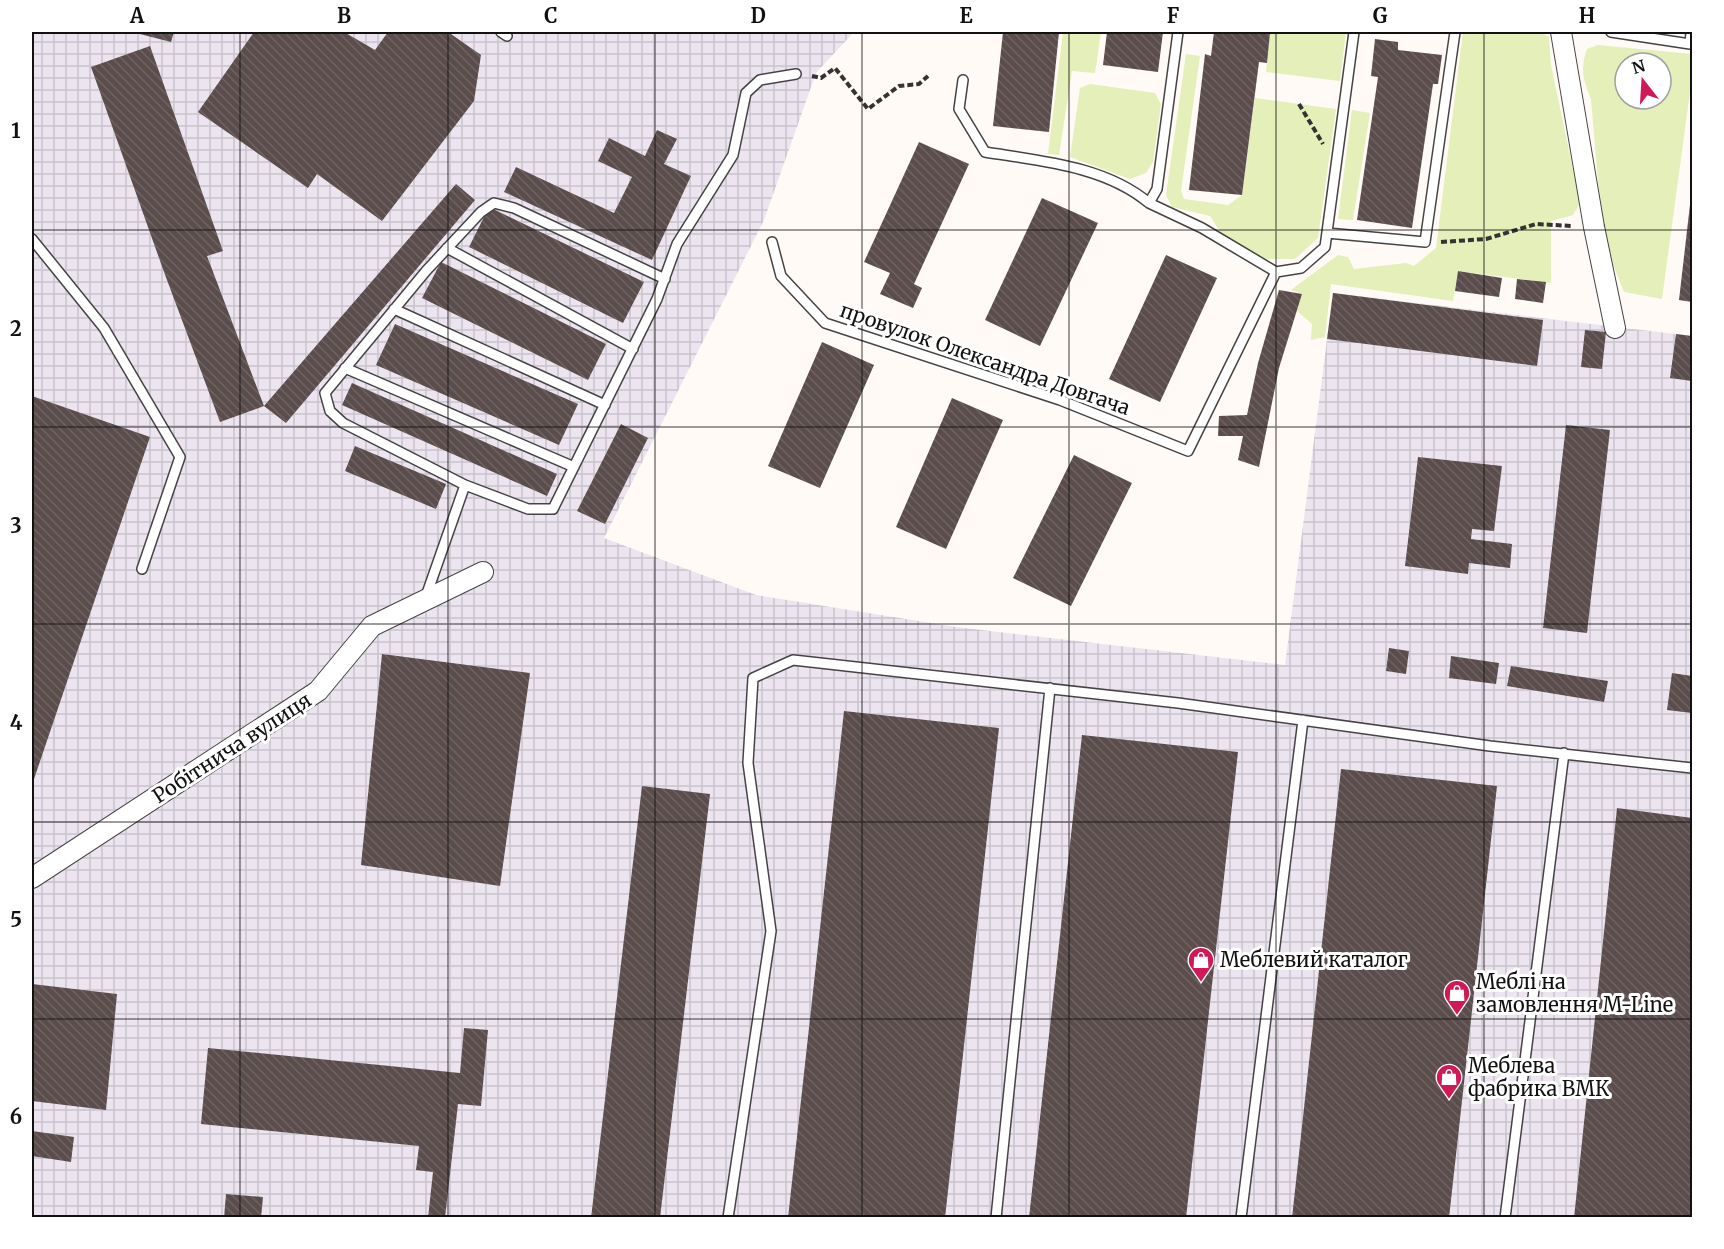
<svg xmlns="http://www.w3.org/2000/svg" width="1724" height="1249" font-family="Merriweather,serif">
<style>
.industrial{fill:url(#industrial-grid)}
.grass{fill:#e4efb9;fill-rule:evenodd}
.building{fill:url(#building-back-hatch)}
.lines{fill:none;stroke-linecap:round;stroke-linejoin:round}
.lane-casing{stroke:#444;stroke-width:12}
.street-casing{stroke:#444;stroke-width:22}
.path{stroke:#333;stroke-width:4;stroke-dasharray:6 3;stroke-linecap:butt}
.lane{stroke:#fff;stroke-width:9}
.street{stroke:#fff;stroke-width:20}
.grid{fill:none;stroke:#111;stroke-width:1.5;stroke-opacity:0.55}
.labels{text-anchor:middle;stroke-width:6;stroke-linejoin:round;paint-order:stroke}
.street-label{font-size:20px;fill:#111;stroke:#fff}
.poi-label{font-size:20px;fill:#111;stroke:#fff;text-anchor:start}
.neatline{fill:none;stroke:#111;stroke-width:2}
.grid-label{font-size:20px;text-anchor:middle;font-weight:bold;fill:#111}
</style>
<defs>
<pattern id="industrial-grid" width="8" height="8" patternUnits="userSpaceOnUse" patternTransform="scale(1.5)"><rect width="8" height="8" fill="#ece5f0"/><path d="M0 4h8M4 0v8" fill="none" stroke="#c9c3cd"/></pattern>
<pattern id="building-back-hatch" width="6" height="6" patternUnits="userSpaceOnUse" patternTransform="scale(1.5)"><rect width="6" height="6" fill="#5b4d4c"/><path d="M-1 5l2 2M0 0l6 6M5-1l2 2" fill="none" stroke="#6e6262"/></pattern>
</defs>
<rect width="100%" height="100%" fill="#fffaf5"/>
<path class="industrial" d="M 32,32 L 854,32 L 816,73 L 764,220 L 604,538 L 756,595 L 956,627 L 1285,665 L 1333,293 L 1692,336 L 1692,1217 L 32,1217 Z"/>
<path class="grass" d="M 1063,32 L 1101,32 L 1095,73 L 1072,71 L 1059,155 L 1048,154 Z
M 1258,32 L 1346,32 L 1340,81 L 1266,72 L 1270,33 Z
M 1463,32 L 1540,32 L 1549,37 L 1551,65 L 1580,203 L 1573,215 L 1551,221 L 1551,283 L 1458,271 L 1453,301 L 1331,284 L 1325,337 L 1311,340 L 1312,324 L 1297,311 L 1302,294 L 1291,290 L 1338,255 L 1348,257 L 1354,269 L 1406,263 L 1414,266 L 1436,248 Z
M 1598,45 L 1692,54 L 1692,77 L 1662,299 L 1624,292 L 1607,249 L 1602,228 L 1591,99 C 1583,80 1580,69 1587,49 ZM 1625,63 L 1661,63 L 1661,99 L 1625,99 Z
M 1186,54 L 1200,56 L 1181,191 L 1184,199 L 1228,205 L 1242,195 L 1255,98 L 1336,109 L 1318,238 L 1295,259 L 1265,259 L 1223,236 L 1210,216 L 1172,207 L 1166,195 Z
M 1090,84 L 1155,93 L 1161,104 L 1153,162 L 1146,173 L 1130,179 L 1070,157 L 1080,88 Z
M 1352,110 L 1370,113 L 1353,220 L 1338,219 Z"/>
<path class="building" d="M 132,32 L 174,32 L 171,42 Z
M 254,32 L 344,32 L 375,50 L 388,32 L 448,32 L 481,55 L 474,101 L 382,221 L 317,174 L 308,188 L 198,112 Z
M 1003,32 L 1059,32 L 1049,132 L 993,126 Z
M 1107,32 L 1163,32 L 1158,72 L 1103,65 Z
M 1214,32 L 1270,33 L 1267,63 L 1259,62 L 1242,195 L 1189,190 L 1205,54 L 1211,56 Z
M 1375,39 L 1398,42 L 1398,50 L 1442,55 L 1438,84 L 1433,84 L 1412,228 L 1357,220 L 1378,77 L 1371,76 Z
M 150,46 L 223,251 L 207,256 L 264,406 L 456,184 L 475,200 L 286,423 L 264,406 L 220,422 L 164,272 L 91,67 Z
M 657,130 L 677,139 L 664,164 L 691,176 L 652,260 L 504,192 L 516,167 L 614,213 L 632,177 L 598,161 L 609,138 L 645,156 Z
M 919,142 L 969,164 L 914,284 L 922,288 L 913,308 L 880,294 L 890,273 L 864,262 Z
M 1691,196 L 1692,196 L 1692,302 L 1679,300 Z
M 1042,198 L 1098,223 L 1040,346 L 985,320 Z
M 489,207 L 644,282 L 623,323 L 469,247 Z
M 1166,255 L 1217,278 L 1160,402 L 1109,379 Z
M 441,262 L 606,344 L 588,380 L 422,298 Z
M 1458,271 L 1502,278 L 1499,297 L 1455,291 Z
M 1517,279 L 1546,282 L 1543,303 L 1515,299 Z
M 1279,290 L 1302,294 L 1279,368 L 1259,467 L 1238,460 L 1243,436 L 1218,436 L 1219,416 L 1247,415 L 1258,363 Z
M 1333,293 L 1543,320 L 1537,366 L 1327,339 Z
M 395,324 L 578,404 L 559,445 L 376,365 Z
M 1585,330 L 1606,332 L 1602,369 L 1581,367 Z
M 1676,334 L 1692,336 L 1692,381 L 1670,378 Z
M 822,342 L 874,365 L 820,488 L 768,466 Z
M 352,383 L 557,474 L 547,496 L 342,405 Z
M 32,396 L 150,437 L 32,785 Z
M 952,398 L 1003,420 L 946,549 L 896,527 Z
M 621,424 L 648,438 L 605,524 L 577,511 Z
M 1566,425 L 1610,430 L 1587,633 L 1543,628 Z
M 355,446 L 446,484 L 436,509 L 345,471 Z
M 1074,455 L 1132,483 L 1071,606 L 1013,578 Z
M 1418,457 L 1502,466 L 1494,531 L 1472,529 L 1471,539 L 1512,544 L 1510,568 L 1469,563 L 1468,574 L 1405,566 Z
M 1389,648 L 1409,651 L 1406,674 L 1386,671 Z
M 382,654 L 530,673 L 500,886 L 361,865 Z
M 1451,656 L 1499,663 L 1496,684 L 1449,678 Z
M 1511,666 L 1608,681 L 1604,702 L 1507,686 Z
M 1672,673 L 1692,676 L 1692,713 L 1667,710 Z
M 844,711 L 999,728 L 945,1218 L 788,1218 Z
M 1082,735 L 1238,752 L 1186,1218 L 1029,1218 Z
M 1341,769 L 1497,786 L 1449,1218 L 1292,1218 Z
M 642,786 L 710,794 L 660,1218 L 591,1218 Z
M 1617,808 L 1692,818 L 1692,1218 L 1574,1218 Z
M 32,984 L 117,994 L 106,1110 L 32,1101 Z
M 464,1028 L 488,1030 L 481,1106 L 458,1104 L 445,1218 L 428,1218 L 433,1172 L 416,1170 L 419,1146 L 201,1124 L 208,1048 L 460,1073 Z
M 32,1131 L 74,1137 L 71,1162 L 32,1156 Z
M 226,1194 L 263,1197 L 261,1218 L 224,1218 Z"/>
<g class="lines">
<g class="lane-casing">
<path id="lane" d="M 501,32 L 507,36
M 1611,32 L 1690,44 L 1691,32
M 963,80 L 959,109 L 985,152 C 1041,161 1105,166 1149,203 L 1157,189 L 1178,32
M 1149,203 L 1202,228 L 1276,272
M 1327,233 L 1425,242 L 1455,32
M 32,239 L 104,328 L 180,457 L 142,569
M 772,242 L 781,276 L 825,323 L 1060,400 L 1188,451 L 1276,272 L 1301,268 L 1325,247 L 1354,32
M 447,248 L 633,349
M 394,309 L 605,405
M 345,368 L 574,467
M 465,485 L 343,423 L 330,411 L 325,393 L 426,271 L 481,212 L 494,203 L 514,208 L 665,279
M 425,599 L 465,485 L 528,509 L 553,509 L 657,299 L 677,244 L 733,155 L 746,93 L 760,80 L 796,74
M 728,1218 L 771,931 L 748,763 L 753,678 L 793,660 L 1178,703 L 1490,746 L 1692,768
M 996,1218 L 1050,688
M 1241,1218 L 1303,720
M 1505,1218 L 1564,753"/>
</g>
<g class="street-casing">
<path id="street" d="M 1561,32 L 1594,227 L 1615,328
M 32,878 L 318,691 L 372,626 L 483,572"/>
</g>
<path class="path" d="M 812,76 L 821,78 L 835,68 L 868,109 L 899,86 L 919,84 L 928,76
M 1299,104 L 1323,144
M 1441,242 L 1486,239 L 1536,224 L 1572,226"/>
<use href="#lane" class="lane"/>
<use href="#street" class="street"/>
</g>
<path class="grid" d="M 240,32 L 240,1218M 448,32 L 448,1218M 655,32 L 655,1218M 862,32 L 862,1218M 1069,32 L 1069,1218M 1276,32 L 1276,1218M 1484,32 L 1484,1218M 32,230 L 1692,230M 32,427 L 1692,427M 32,624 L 1692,624M 32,822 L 1692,822M 32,1019 L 1692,1019"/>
<defs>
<g id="shop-pin" transform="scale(1.35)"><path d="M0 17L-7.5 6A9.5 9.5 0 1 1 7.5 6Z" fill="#d01a57" stroke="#fff"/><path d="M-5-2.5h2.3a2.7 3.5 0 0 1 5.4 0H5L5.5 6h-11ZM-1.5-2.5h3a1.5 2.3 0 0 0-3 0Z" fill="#fff"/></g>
</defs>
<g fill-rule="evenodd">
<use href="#shop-pin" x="1201" y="960"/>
<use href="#shop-pin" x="1457" y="993"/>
<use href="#shop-pin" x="1449" y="1077"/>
</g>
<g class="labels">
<g class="street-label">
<text transform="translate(985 359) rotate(19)" y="7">провулок Олександра Довгача</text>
<text transform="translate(232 748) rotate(-33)" y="7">Робітнича вулиця</text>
</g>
<g class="poi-label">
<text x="1220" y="967">Меблевий каталог</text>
<text x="1476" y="989">Меблі на<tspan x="1476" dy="23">замовлення M-Line</tspan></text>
<text x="1468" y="1073">Меблева<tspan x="1468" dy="23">фабрика ВМК</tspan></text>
</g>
</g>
<rect width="1724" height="1249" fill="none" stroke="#ffffff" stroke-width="66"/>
<g transform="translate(1643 81) rotate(343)"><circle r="28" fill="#ffffff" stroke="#a0a0a0" stroke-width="1.5"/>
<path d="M0-4.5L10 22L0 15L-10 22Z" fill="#d01a57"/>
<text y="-9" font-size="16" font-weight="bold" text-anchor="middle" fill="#111111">N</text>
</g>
<rect x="33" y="33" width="1658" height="1183" class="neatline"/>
<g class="grid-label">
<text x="137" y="23">A</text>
<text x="344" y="23">B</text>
<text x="551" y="23">C</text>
<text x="758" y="23">D</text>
<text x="966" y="23">E</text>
<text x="1173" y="23">F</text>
<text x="1380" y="23">G</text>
<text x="1587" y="23">H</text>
<text x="16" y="138">1</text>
<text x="16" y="336">2</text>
<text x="16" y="533">3</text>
<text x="16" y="730">4</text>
<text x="16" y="927">5</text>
<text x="16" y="1124">6</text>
</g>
</svg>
